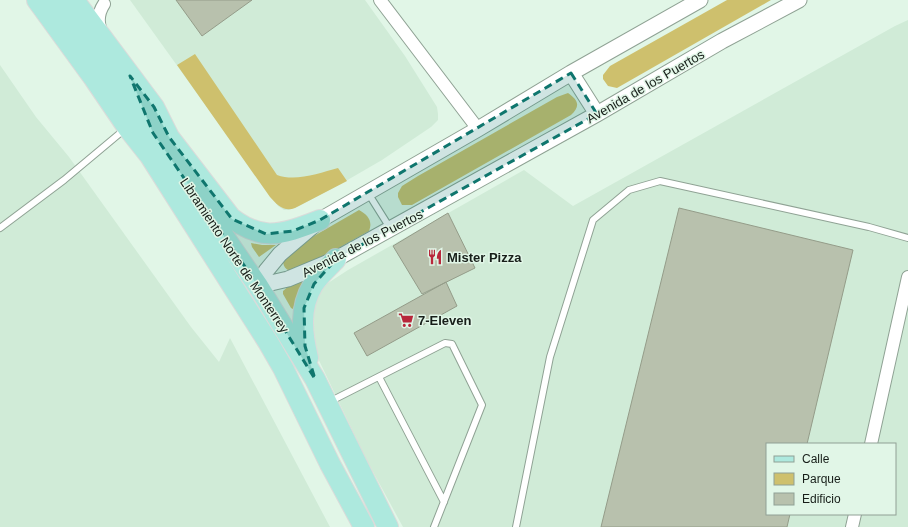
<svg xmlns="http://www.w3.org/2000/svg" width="908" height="527" font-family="Arial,sans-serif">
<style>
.built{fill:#d0ebd7;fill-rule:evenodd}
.green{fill:#cec06d}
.building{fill:#b8c1ad;stroke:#949c89}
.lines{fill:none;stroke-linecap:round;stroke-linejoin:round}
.service-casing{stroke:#8fa294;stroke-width:8}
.minor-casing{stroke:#8fa294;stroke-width:14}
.tertiary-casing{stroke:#8fa294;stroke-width:17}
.primary-casing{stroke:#dadbda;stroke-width:22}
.service{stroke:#fff;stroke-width:6}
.minor{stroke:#fff;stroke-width:12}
.tertiary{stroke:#fff;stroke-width:15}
.primary{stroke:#ade9de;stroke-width:20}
.marked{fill:#0f766e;fill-opacity:0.2;stroke:#0f766e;stroke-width:3;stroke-dasharray:8 5;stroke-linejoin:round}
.labels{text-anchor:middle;stroke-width:3;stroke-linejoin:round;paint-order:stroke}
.street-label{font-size:13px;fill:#171e19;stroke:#e1f6e7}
.poi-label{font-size:13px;font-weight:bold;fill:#171e19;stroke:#e1f6e7;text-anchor:start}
</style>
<rect width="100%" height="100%" fill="#e1f6e7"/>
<path class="built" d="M 130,0 L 365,0 L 405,56 L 437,107 L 438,114 L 438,120 L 431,127 L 382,160 L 344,182 L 299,206 L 289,210 L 284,210 L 278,206 Z
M 908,20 L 908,527 L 403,527 L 366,459 L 315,352 L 310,333 L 314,297 L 325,285 L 348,270 L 524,170 L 573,206 L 895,26 ZM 767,444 L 895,444 L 895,514 L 767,514 Z
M 0,65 L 36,117 L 69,157 L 191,327 L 219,362 L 230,338 L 330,527 L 0,527 Z"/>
<path class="green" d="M 727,0 L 771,0 L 617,88 L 608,86 L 603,79 L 603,75 L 610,66 Z
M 195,54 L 277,175 C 296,182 319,173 338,168 L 347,181 L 295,208 C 284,212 277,205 270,197 L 177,65 Z
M 568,93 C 578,100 581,106 571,115 L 412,205 L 402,205 L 398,197 L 398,193 L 402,186 L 418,176 L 557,97 Z
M 359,210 C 368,215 373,221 369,231 L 296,272 C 288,271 283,269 283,260 L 288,251 Z
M 251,243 L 262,245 L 276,245 L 259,257 L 252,247 Z
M 306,280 L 299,290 L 293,309 L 291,308 L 283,294 L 283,291 L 290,285 Z"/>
<path class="building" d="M 176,0 L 252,0 L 202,36 Z
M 679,208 L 853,250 L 807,444 L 767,444 L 767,514 L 790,514 L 787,527 L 601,527 Z
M 448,213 L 475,268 L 422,294 L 393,246 Z
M 446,282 L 457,306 L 367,356 L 354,333 Z"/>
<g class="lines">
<g class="service-casing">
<path id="service" d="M 368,193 L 390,228
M 0,228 L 64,180 L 125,129
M 379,377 L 444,502
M 329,402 L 445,343 L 452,344 L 482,405 L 434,527
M 516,527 L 550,357 L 593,220 L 629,190 L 660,181 L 869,227 L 908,238"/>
</g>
<g class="minor-casing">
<path id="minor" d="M 380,0 L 478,129
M 101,31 C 97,21 98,13 104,4
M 871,444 L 908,277
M 852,527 L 855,514"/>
</g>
<g class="tertiary-casing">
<path id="tertiary" d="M 571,73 L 597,114
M 258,286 L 288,279 L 336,259 L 597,114 L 722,41 L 799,0
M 258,286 L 266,271 L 280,254 L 320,220 L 478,129 L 571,73 L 700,0"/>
</g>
<g class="primary-casing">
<path id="primary" d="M 37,0 L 93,77 L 127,127 L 150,156 L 268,342 L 283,368 L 330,464 L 364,527
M 54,0 L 153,133 L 258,286 L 315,379 L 388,527
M 74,0 L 154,107 L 169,137 L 232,219
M 222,210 C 258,243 279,236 320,220
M 308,358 C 302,333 299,308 313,285 C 319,275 329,267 336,259"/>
</g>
<use href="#service" class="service"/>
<use href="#minor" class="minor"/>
<use href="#tertiary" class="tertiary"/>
<use href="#primary" class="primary"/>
</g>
<path class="marked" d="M 571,73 L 597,114 L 336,259 L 314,284 L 304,308 L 305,346 L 315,379 L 252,277 L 153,133 L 130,76 L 154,107 L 169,137 L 232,219 L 266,234 L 293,231 L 320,220 Z"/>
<defs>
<g id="restaurant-bare" transform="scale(1.2)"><path d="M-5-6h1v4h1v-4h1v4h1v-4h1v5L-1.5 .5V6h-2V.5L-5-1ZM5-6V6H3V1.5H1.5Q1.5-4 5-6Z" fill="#b8273b" stroke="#e1f6e7" stroke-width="2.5" paint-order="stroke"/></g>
<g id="supermarket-bare" transform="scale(1.2)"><path d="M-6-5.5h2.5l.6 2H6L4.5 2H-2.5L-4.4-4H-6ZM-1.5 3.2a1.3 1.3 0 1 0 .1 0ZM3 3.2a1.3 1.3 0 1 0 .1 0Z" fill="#b8273b" stroke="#e1f6e7" stroke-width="2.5" paint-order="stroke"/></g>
</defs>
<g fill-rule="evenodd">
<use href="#restaurant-bare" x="435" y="257"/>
<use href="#supermarket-bare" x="406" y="320"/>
</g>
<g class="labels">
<g class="street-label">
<text transform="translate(645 86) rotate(-30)" y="5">Avenida de los Puertos</text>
<text transform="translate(362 243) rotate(-27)" y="5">Avenida de los Puertos</text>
<text transform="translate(235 255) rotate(56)" y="5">Libramiento Norte de Monterrey</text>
</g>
<g class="poi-label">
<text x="447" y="262">Mister Pizza</text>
<text x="418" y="325">7-Eleven</text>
</g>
</g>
<rect x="766" y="443" width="130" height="72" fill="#e1f6e7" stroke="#90a095"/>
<rect x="774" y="456" width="20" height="6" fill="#ade9de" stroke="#90a095"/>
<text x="802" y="463" font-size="12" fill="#171e19">Calle</text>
<rect x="774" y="473" width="20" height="12" fill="#cec06d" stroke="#90a095"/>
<text x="802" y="483" font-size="12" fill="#171e19">Parque</text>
<rect x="774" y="493" width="20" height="12" fill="#b8c1ad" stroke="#90a095"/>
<text x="802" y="503" font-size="12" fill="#171e19">Edificio</text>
</svg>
